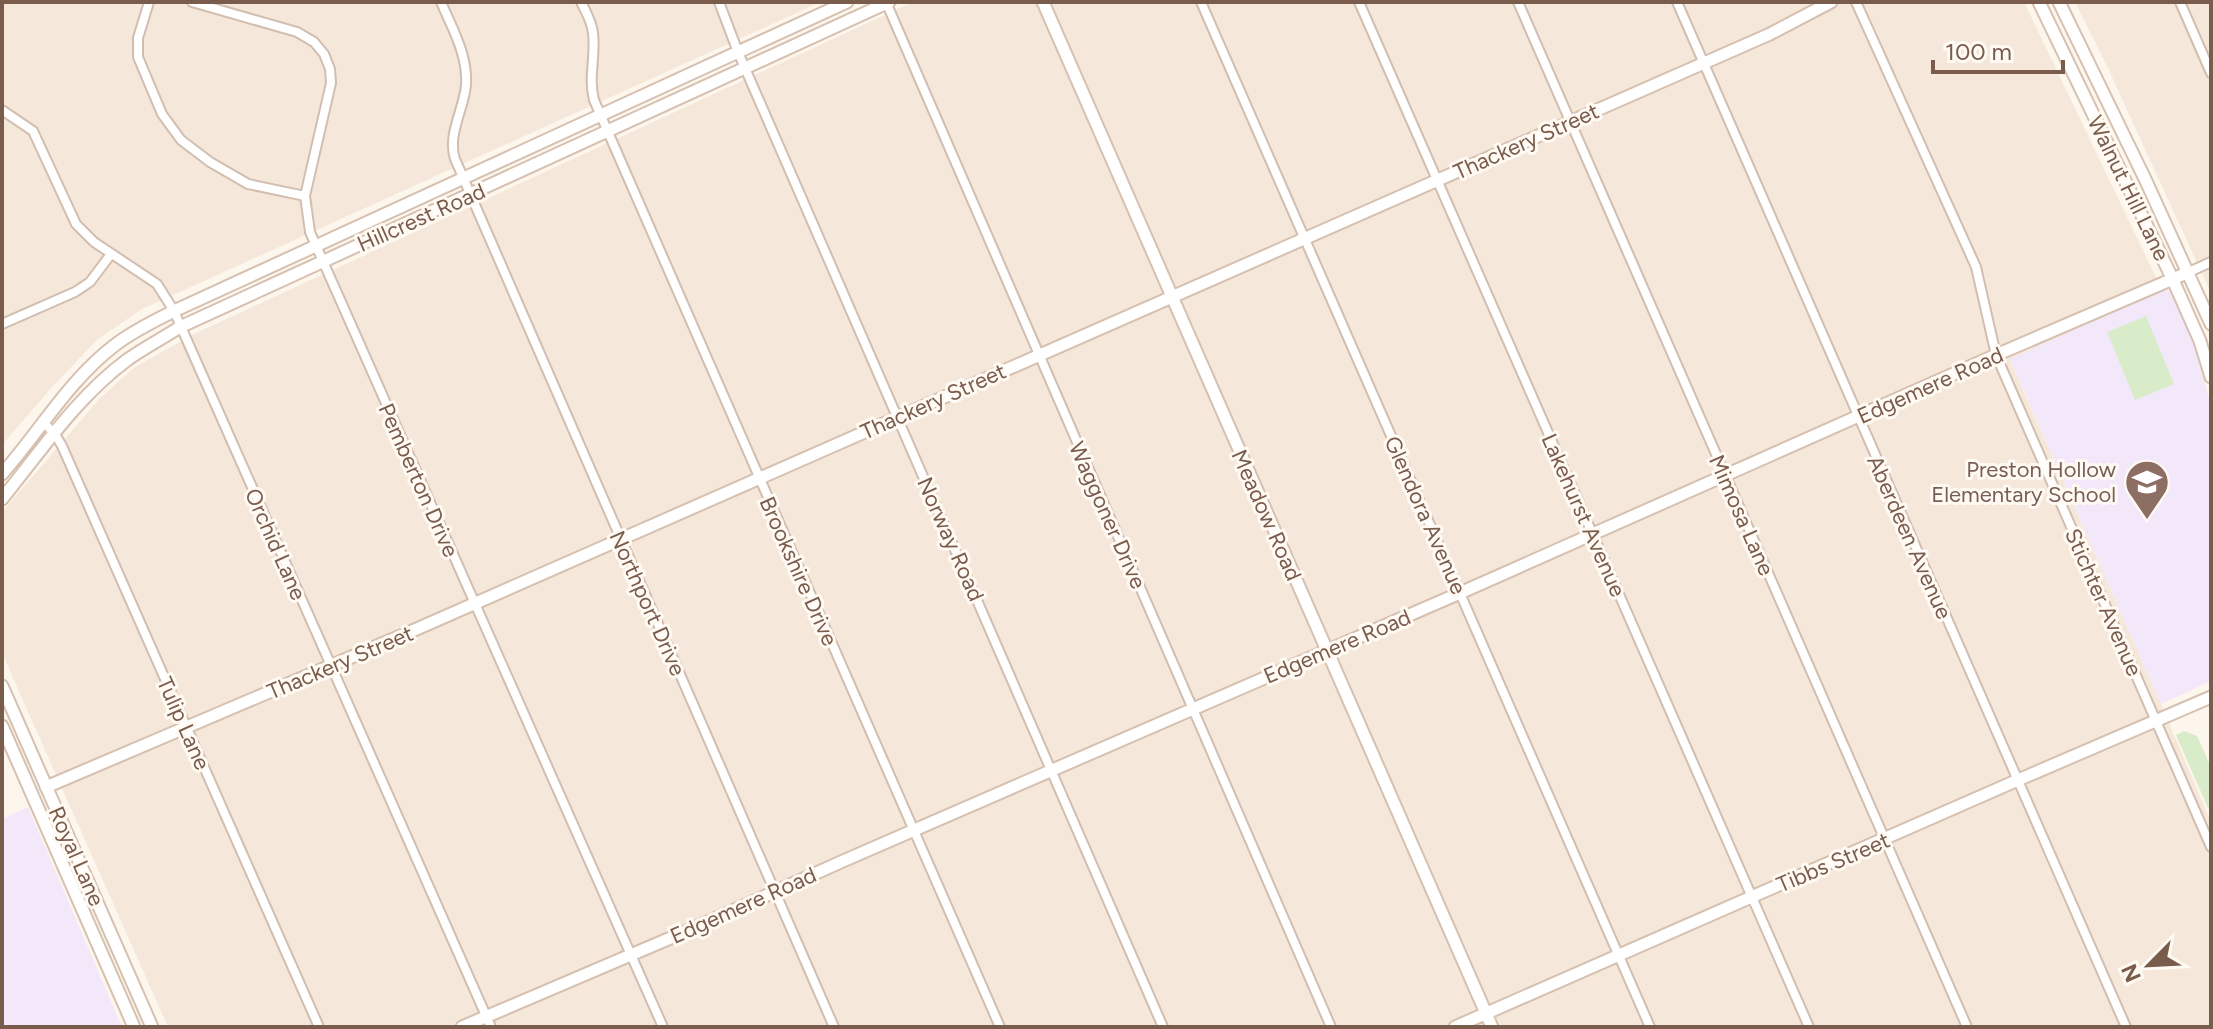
<svg xmlns="http://www.w3.org/2000/svg" width="2213" height="1029" font-family="Figtree,sans-serif">
<style>
.residential{fill:#f5e8da}
.education{fill:#f3e8fa}
.park{fill:#d8ecc9}
.lines{fill:none;stroke-linecap:round;stroke-linejoin:round}
.street-casing{stroke:#d1beb0;stroke-width:12}
.secondary-casing{stroke:#d6c0b0;stroke-width:15}
.street{stroke:#fff;stroke-width:8}
.secondary{stroke:#fff;stroke-width:11}
.labels{text-anchor:middle;stroke-width:6;stroke-linejoin:round;paint-order:stroke}
.street-label{font-size:22px;fill:#7a5c4d;stroke:#fffaf3}
.education-label{font-size:22px;fill:#785e54;stroke:#fffaf3;text-anchor:end}
</style>
<rect width="100%" height="100%" fill="#fdf6ec"/>
<path class="residential" d="M 2,2 L 821,2 L 142,309 L 98,339 L 54,385 L 2,445 Z
M 913,2 L 2024,2 L 2162,290 L 2010,360 L 2161,704 L 2211,822 L 2211,1027 L 168,1027 L 2,653 L 2,512 L 100,398 L 135,367 L 194,334 Z
M 2075,2 L 2211,2 L 2211,293 L 2105,62 Z"/>
<path class="education" d="M 2162,290 L 2170,291 L 2189,331 L 2211,404 L 2211,681 L 2161,704 L 2010,359 Z
M 28,807 L 122,1027 L 2,1027 L 2,819 Z"/>
<path class="park" d="M 2146,316 L 2174,384 L 2135,400 L 2107,332 Z
M 2184,731 L 2197,736 L 2211,767 L 2211,807 L 2208,808 L 2176,735 Z"/>
<g class="lines">
<g class="street-casing">
<path id="street" d="M 149,2 L 138,38 L 138,57 L 162,114 L 181,140 L 210,162 L 248,184 L 305,196
M 192,2 L 297,32 L 314,42 L 324,54 L 330,69 L 331,83 L 305,196 L 310,232 L 663,1027
M 441,2 C 452,28 468,55 466,85 C 464,109 447,135 455,159 L 834,1027
M 581,2 C 586,12 592,22 593,33 C 596,56 588,77 594,100 L 1000,1027
M 719,2 L 738,52 L 1163,1027
M 886,2 L 1331,1027
M 1201,2 L 1650,1027
M 1359,2 L 1809,1027
M 1518,2 L 1967,1027
M 1677,2 L 2126,1027
M 1856,2 L 1976,267 L 1996,355 L 2211,847
M 2180,2 L 2211,73
M 2,110 L 33,131 L 76,224 L 94,242 L 157,284 L 174,311 L 491,1027
M 2189,272 L 2211,262
M 2,324 L 75,292 L 90,282 L 111,254
M 43,422 L 55,434 L 62,446 L 319,1027"/>
</g>
<g class="secondary-casing">
<path id="secondary" d="M 1043,2 L 1492,1027
M 2039,2 L 2173,280 L 2200,341 L 2211,377
M 2059,2 L 2146,181 L 2211,324
M 2,474 C 40,431 69,380 115,345 C 133,331 154,321 174,311 L 847,2
M 2,499 C 41,451 77,397 127,360 C 144,348 163,338 180,327 L 889,2
M 2,686 L 152,1027
M 2,726 L 134,1027
M 46,787 L 403,635 L 1770,34 L 1831,2
M 462,1027 L 701,925 L 843,861 L 1460,593 L 1996,355 L 2189,272
M 1455,1027 L 2018,780 L 2211,697"/>
</g>
<use href="#street" class="street"/>
<use href="#secondary" class="secondary"/>
</g>
<defs>
<g id="school-pin" transform="scale(2.3)"><path d="M0 17L-7.5 6A9.5 9.5 0 1 1 7.5 6Z" fill="#8d6e63" stroke="#fffaf3"/><path d="M0-5L7-2L0 1L-7-2ZM-4 1L0 2.5L4 1V4Q0 6-4 4Z" fill="#fff"/></g>
</defs>
<g fill-rule="evenodd">
<use href="#school-pin" x="2147" y="482"/>
</g>
<g class="labels">
<g class="street-label">
<text transform="translate(1526 141) rotate(-24)" y="8">Thackery Street</text>
<text transform="translate(2129 188) rotate(64)" y="8">Walnut Hill Lane</text>
<text transform="translate(421 217) rotate(-24)" y="8">Hillcrest Road</text>
<text transform="translate(1930 385) rotate(-24)" y="8">Edgemere Road</text>
<text transform="translate(933 401) rotate(-24)" y="8">Thackery Street</text>
<text transform="translate(419 480) rotate(66)" y="8">Pemberton Drive</text>
<text transform="translate(1108 515) rotate(66)" y="8">Waggoner Drive</text>
<text transform="translate(1267 515) rotate(66)" y="8">Meadow Road</text>
<text transform="translate(1426 515) rotate(66)" y="8">Glendora Avenue</text>
<text transform="translate(1584 515) rotate(66)" y="8">Lakehurst Avenue</text>
<text transform="translate(1742 515) rotate(66)" y="8">Mimosa Lane</text>
<text transform="translate(1910 537) rotate(66)" y="8">Aberdeen Avenue</text>
<text transform="translate(951 539) rotate(66)" y="8">Norway Road</text>
<text transform="translate(276 544) rotate(66)" y="8">Orchid Lane</text>
<text transform="translate(799 571) rotate(66)" y="8">Brookshire Drive</text>
<text transform="translate(2104 602) rotate(66)" y="8">Stichter Avenue</text>
<text transform="translate(648 603) rotate(66)" y="8">Northport Drive</text>
<text transform="translate(1337 646) rotate(-23)" y="8">Edgemere Road</text>
<text transform="translate(340 662) rotate(-23)" y="8">Thackery Street</text>
<text transform="translate(184 723) rotate(66)" y="8">Tulip Lane</text>
<text transform="translate(77 856) rotate(66)" y="8">Royal Lane</text>
<text transform="translate(1833 862) rotate(-23)" y="8">Tibbs Street</text>
<text transform="translate(743 905) rotate(-24)" y="8">Edgemere Road</text>
</g>
<g class="education-label">
<text x="2116" y="477">Preston Hollow<tspan x="2116" dy="25">Elementary School</tspan></text>
</g>
</g>
<rect width="2213" height="1029" fill="none" stroke="#7a5c4d" stroke-width="8"/>
<g transform="translate(2149 965) rotate(246)" stroke="#fffaf3" stroke-width="6" paint-order="stroke">
<path d="M0-6L14 30L0 20L-14 30Z" fill="#7a5c4d"/>
<text y="-12" font-size="22" font-weight="bold" text-anchor="middle" fill="#7a5c4d">N</text>
</g>
<path d="M1933 60v12h130v-12" fill="none" stroke="#7a5c4d" stroke-width="4"/>
<text x="1945" y="60" font-size="24" fill="#7a5c4d" stroke="#fffaf3" stroke-width="6" paint-order="stroke">100 m</text>
</svg>
